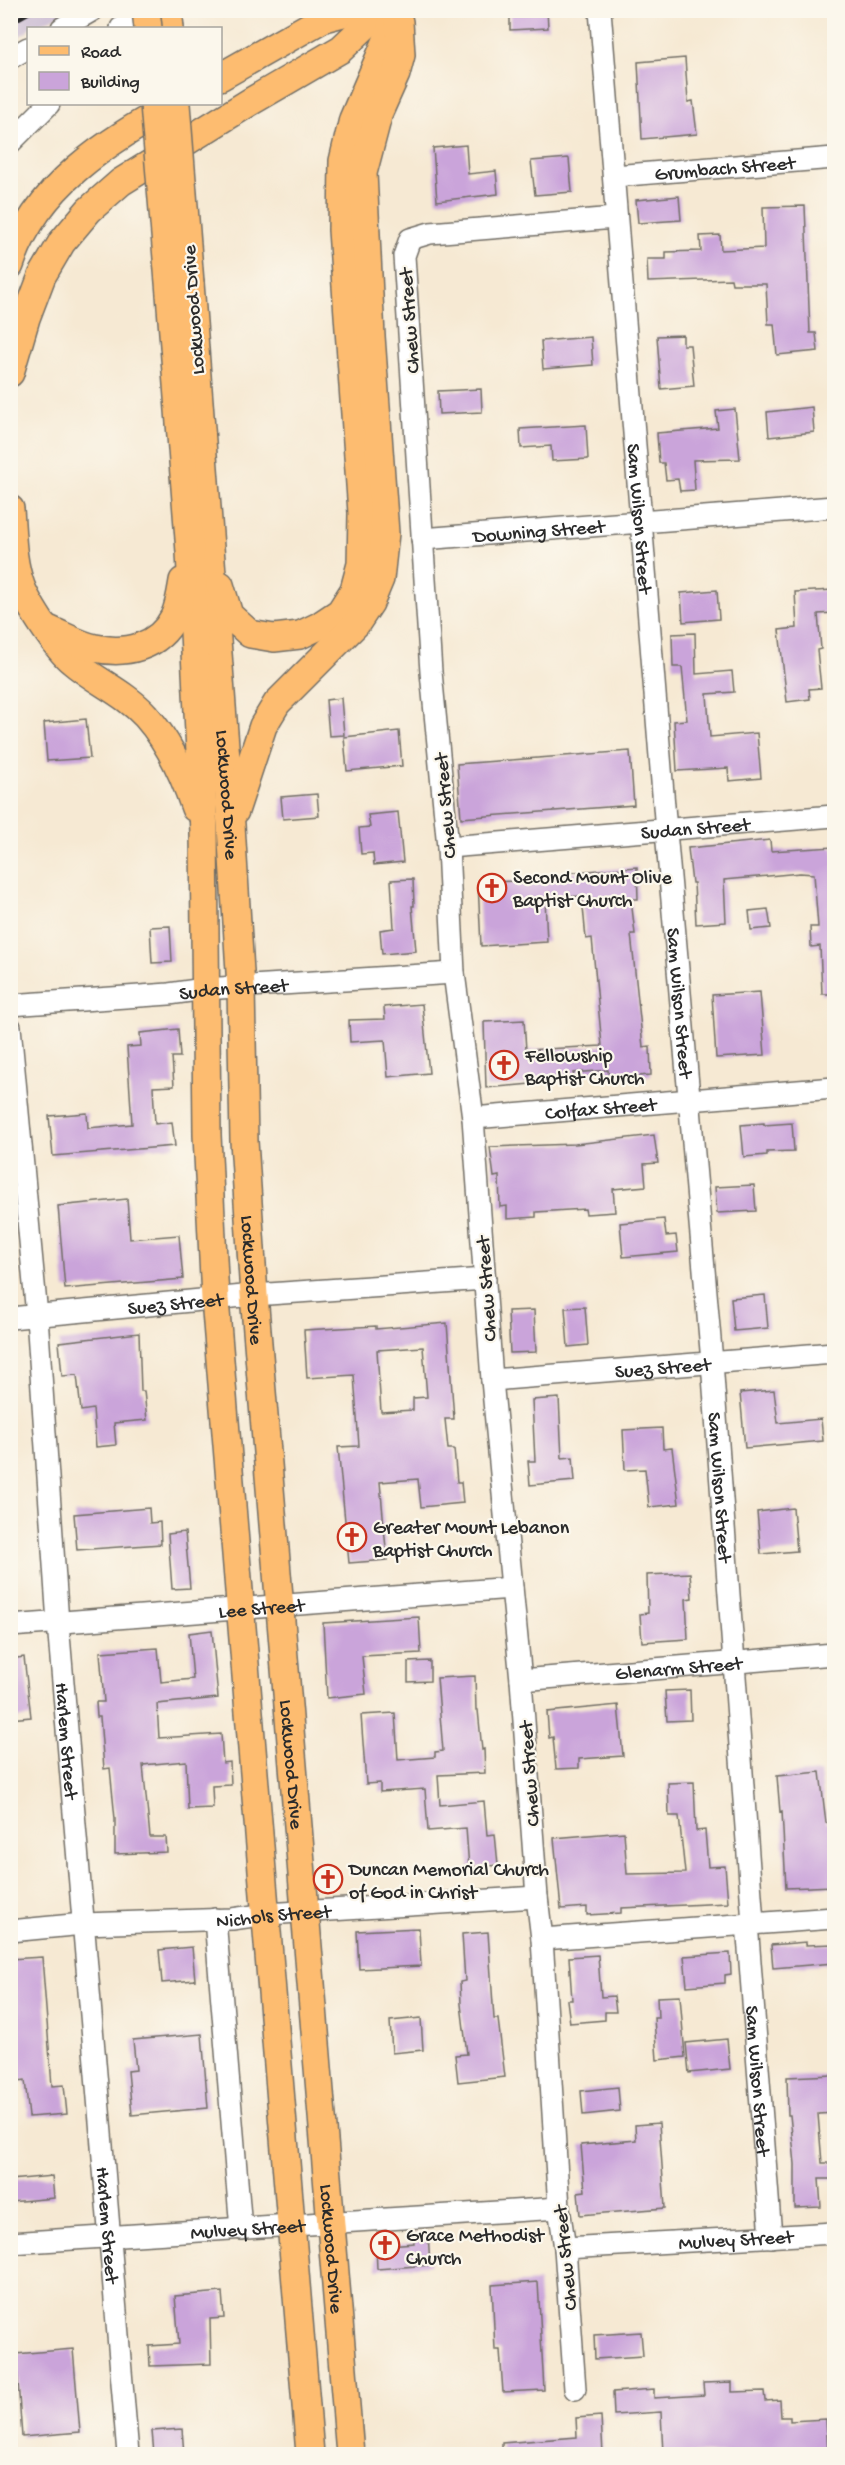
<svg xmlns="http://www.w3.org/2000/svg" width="845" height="2465" font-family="'Gochi Hand',sans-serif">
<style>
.industrial{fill:#ccbed4}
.building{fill:#caa4da;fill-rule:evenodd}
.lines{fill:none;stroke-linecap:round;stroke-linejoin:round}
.minor-casing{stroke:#726e66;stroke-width:24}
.major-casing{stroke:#726e66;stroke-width:30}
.minor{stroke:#fff;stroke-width:21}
.major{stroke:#fdbc6f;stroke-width:27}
.rail{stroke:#2b2b2b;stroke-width:4.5}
.major-bridge-casing{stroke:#726e66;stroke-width:30;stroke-linecap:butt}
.major-bridge{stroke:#fdbc6f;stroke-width:27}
.labels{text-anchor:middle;stroke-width:4.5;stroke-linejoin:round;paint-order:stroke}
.street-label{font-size:20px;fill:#2b2b2b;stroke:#fbf7ec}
.poi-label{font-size:20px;fill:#2b2b2b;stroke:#fbf7ec;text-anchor:start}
</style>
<rect width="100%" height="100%" fill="#fbf7ec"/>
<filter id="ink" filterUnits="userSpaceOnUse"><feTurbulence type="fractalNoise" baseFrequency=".0167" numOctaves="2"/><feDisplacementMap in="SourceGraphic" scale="12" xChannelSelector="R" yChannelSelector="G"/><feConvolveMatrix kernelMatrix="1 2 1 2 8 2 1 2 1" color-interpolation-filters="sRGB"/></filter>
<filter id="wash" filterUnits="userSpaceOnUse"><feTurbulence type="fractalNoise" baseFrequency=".008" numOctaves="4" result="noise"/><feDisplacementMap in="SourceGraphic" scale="24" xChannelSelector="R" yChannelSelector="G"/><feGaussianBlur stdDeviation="1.35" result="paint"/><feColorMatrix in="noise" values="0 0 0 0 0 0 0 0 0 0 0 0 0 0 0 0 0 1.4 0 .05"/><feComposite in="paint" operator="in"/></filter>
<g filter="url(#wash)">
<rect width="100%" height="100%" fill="#f6e9d3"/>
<path class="industrial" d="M 11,10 L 67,10 L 67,11 L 33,28 L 28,28 L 28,31 L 11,41 Z"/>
<g id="blocks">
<path class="building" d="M 510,10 L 547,10 L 548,28 L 510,30 Z
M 685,58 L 688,102 L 693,101 L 697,134 L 642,139 L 638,62 Z
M 466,145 L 468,174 L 496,171 L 498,194 L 437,201 L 433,148 Z
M 569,158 L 572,192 L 535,195 L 531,161 Z
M 679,196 L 681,220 L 638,223 L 636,200 Z
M 805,206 L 810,333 L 816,333 L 818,351 L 777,355 L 774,324 L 768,324 L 766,284 L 732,284 L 731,279 L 648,282 L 647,259 L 666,259 L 666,252 L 701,251 L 700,236 L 720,235 L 721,250 L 764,248 L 763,207 Z
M 683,335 L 683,345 L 690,345 L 694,386 L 661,389 L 657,336 Z
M 591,337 L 593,365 L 543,369 L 541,341 Z
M 481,389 L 482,412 L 439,414 L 438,391 Z
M 812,407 L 814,432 L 769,437 L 767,412 Z
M 735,409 L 740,459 L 693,460 L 695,490 L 680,491 L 678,479 L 666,480 L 664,463 L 659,463 L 657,433 L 718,428 L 716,411 Z
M 586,425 L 588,459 L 552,461 L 551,446 L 521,448 L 520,429 Z
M 717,590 L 719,619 L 683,622 L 681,593 Z
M 834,590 L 834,613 L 818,614 L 821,649 L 817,650 L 821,688 L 809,689 L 810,699 L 787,702 L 779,630 L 797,628 L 795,592 Z
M 695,633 L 696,674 L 732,671 L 734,692 L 707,694 L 710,737 L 757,733 L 761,778 L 729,781 L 728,768 L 677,771 L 674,721 L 687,720 L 682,667 L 673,667 L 672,634 Z
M 341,698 L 344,735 L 329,736 L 326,700 Z
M 86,719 L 90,758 L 47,761 L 44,723 Z
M 399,731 L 402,766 L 347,771 L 344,737 Z
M 630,751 L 634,805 L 461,818 L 457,764 Z
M 317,794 L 319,816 L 283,819 L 281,797 Z
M 398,812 L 403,862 L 374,865 L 373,853 L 361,854 L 359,828 L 370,827 L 368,815 Z
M 770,840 L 771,851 L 834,847 L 834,994 L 822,994 L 820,946 L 811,947 L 810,927 L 818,927 L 814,874 L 800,873 L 724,880 L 726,922 L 696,924 L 694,883 L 692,883 L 688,848 Z
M 637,867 L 638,899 L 631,899 L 635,934 L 631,934 L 643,1047 L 650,1046 L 651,1075 L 609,1078 L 608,1070 L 573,1073 L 574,1080 L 486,1088 L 484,1022 L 524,1020 L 526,1050 L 602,1046 L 592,938 L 586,939 L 582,896 L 545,898 L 547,942 L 481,946 L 478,883 L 563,878 L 563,873 Z
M 413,879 L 414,906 L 412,906 L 416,951 L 382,954 L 380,930 L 394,928 L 391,880 Z
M 768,909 L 771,928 L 751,930 L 749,911 Z
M 170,926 L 172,962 L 152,963 L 150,927 Z
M 760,992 L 765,1055 L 716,1058 L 712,995 Z
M 422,1004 L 429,1073 L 388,1077 L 385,1040 L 350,1042 L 349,1020 L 385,1019 L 384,1007 Z
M 178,1029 L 180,1057 L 172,1057 L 174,1086 L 153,1087 L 155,1124 L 172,1122 L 175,1146 L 53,1156 L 49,1116 L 87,1113 L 88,1128 L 132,1124 L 127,1047 L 141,1046 L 140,1033 Z
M 764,1123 L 764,1125 L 792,1123 L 794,1151 L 767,1152 L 767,1155 L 744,1157 L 741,1125 Z
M 654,1135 L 658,1163 L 644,1164 L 646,1186 L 613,1189 L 615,1212 L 586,1214 L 585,1209 L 536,1212 L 536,1217 L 507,1219 L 507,1206 L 500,1207 L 499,1176 L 494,1177 L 490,1147 L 575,1144 Z
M 754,1185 L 756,1211 L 717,1213 L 715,1187 Z
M 127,1199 L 130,1239 L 179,1235 L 183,1279 L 65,1289 L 58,1206 Z
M 664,1219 L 666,1236 L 676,1235 L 678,1252 L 623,1257 L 620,1223 Z
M 765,1295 L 768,1328 L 734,1331 L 731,1298 Z
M 585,1307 L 588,1345 L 568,1347 L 565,1308 Z
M 534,1310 L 536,1352 L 510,1353 L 508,1311 Z
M 447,1323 L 454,1419 L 445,1419 L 448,1449 L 454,1449 L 457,1482 L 461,1482 L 463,1503 L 421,1507 L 418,1479 L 380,1482 L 387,1560 L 349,1563 L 338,1447 L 359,1446 L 354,1375 L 307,1378 L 304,1330 L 376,1326 L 376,1329 ZM 423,1347 L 427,1397 L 413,1398 L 413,1410 L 381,1412 L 377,1350 Z
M 139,1333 L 141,1391 L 144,1391 L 147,1420 L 114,1423 L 116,1445 L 96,1447 L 93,1409 L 81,1411 L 77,1375 L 62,1376 L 59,1342 Z
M 774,1390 L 778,1423 L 821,1419 L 823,1441 L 745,1448 L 740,1393 Z
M 559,1398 L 562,1458 L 573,1457 L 575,1481 L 530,1485 L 528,1461 L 535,1461 L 532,1400 Z
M 662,1428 L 663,1449 L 672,1448 L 679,1504 L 649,1507 L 645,1469 L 625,1470 L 623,1430 Z
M 149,1508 L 150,1523 L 160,1522 L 161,1544 L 77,1550 L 74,1514 Z
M 793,1508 L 797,1551 L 761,1554 L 757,1512 Z
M 185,1532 L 190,1588 L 172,1589 L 168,1534 Z
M 690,1573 L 692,1598 L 686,1599 L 688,1639 L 642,1642 L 640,1614 L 648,1613 L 647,1575 Z
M 419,1617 L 421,1653 L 362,1656 L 366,1694 L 327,1698 L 323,1623 Z
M 212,1630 L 218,1698 L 157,1704 L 159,1738 L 221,1734 L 223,1763 L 230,1762 L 231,1785 L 212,1786 L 213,1808 L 188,1809 L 186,1761 L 143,1765 L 150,1837 L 166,1837 L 167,1852 L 115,1854 L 115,1819 L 110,1768 L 104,1769 L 100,1717 L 97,1717 L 96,1702 L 104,1702 L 100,1652 L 158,1648 L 161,1682 L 193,1679 L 189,1633 Z
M 24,1657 L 31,1717 L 10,1719 L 10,1659 Z
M 430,1661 L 430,1681 L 408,1682 L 408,1662 Z
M 475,1676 L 476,1710 L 478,1710 L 482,1750 L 484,1749 L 485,1773 L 438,1775 L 440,1805 L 484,1801 L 487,1835 L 495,1834 L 498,1865 L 469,1868 L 466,1828 L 428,1831 L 425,1789 L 380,1792 L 380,1783 L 366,1784 L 361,1715 L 395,1713 L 398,1760 L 435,1757 L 435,1752 L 443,1751 L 437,1678 Z
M 690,1690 L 691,1720 L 667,1721 L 665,1691 Z
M 618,1705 L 623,1756 L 579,1759 L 579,1768 L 556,1769 L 553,1737 L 549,1738 L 547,1712 Z
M 820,1772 L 826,1823 L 832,1823 L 834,1886 L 786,1888 L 782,1811 L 780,1812 L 777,1776 Z
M 694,1782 L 696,1831 L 705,1830 L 708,1867 L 725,1866 L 728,1903 L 621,1908 L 621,1913 L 587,1915 L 587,1907 L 561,1909 L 554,1838 L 624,1832 L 627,1874 L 685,1873 L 679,1816 L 669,1816 L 668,1783 Z
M 419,1928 L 421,1966 L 359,1969 L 357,1931 Z
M 488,1932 L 494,2019 L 498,2019 L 505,2077 L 458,2082 L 455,2055 L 467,2054 L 461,2004 L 460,1982 L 465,1981 L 462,1934 Z
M 806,1942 L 806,1945 L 834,1944 L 834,1963 L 773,1968 L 771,1945 Z
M 192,1947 L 195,1980 L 162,1983 L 159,1950 Z
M 730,1953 L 731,1974 L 725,1975 L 725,1983 L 687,1986 L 684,1956 Z
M 598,1955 L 601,1997 L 614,1996 L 616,2012 L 605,2012 L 605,2020 L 570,2023 L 567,2000 L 572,2000 L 569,1957 Z
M 42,1957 L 52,2086 L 64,2085 L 67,2114 L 29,2117 L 25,2080 L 18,2081 L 10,1995 L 10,1959 Z
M 680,1996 L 685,2057 L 657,2060 L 654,2018 L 658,2018 L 657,1997 Z
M 421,2018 L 423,2050 L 392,2053 L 390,2021 Z
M 202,2034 L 208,2108 L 132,2115 L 128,2071 L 136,2070 L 133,2040 Z
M 727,2039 L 730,2069 L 689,2073 L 686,2043 Z
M 834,2075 L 834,2113 L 818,2114 L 822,2163 L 834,2163 L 834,2179 L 819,2179 L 821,2207 L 795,2208 L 795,2164 L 790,2115 L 788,2115 L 787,2077 Z
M 618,2087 L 620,2111 L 583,2115 L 581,2091 Z
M 659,2123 L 665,2208 L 580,2215 L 578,2192 L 585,2191 L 581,2145 L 636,2140 L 635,2125 Z
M 52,2176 L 54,2198 L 10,2202 L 10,2180 Z
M 428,2233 L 430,2265 L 377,2269 L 376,2246 L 414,2243 L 413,2234 Z
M 538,2282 L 544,2390 L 503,2392 L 500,2350 L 495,2350 L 492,2285 Z
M 222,2292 L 224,2318 L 210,2319 L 211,2364 L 150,2366 L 149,2346 L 179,2344 L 175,2296 Z
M 641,2332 L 643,2356 L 595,2359 L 594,2335 Z
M 73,2349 L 80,2432 L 22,2437 L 16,2354 Z
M 732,2382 L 732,2392 L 764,2391 L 765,2401 L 780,2400 L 781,2417 L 790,2417 L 790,2421 L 826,2419 L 828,2454 L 663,2454 L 661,2412 L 614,2415 L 613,2392 L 654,2389 L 654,2398 L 704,2395 L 703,2383 Z
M 601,2416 L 603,2454 L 502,2454 L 502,2443 L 577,2437 L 576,2418 Z
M 182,2429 L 184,2454 L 154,2454 L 152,2431 Z"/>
</g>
</g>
<g filter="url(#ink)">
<use href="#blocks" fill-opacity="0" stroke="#726e66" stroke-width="1.5"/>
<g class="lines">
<g class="minor-casing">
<g id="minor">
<path id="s1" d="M 600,10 L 666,831 L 712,1362 L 753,1923"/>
<path d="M 62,28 L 93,10"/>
<path d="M 121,28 L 158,10"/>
<path d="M 10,58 L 28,48"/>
<path d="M 10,143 L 49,104"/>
<path id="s2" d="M 614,176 L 834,158"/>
<path id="s3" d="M 422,539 L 834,507"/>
<path id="s4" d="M 448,847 L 834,816"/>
<path id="s5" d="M 10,1005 L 169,994 L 204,989 L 454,973"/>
<path id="s6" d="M 10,1027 L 37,1316 L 58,1623 L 128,2454"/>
<path id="s7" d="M 473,1118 L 834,1088"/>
<path id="s8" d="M 10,1318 L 254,1295 L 485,1279"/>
<path id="s9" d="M 492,1380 L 834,1353"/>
<path id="s10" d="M 10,1626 L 512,1588"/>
<path id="s11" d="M 521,1680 L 834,1654"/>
<path d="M 215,1919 L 241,2229"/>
<path id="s12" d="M 747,1923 L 771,2237"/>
<path id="s13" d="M 10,1931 L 83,1924 L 232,1919 L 267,1914 L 537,1897"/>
<path d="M 542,1939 L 834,1918"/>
<path id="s14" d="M 10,2243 L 559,2208"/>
<path id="s15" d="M 565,2248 L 834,2233"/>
<path d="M 575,2389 L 565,2248 L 559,2208 L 542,1939 L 537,1897 L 521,1680 L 492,1380 L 473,1118 L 454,973 L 448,847 L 431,672 L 404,256 L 410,239 L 430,233 L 615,218"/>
</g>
</g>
<g class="major-casing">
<g id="major">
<path d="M 168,10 L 170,28"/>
<path d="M 220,77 L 324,18 L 355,10"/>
<path d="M 10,265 C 36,185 106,143 174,104"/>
<path id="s16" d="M 190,283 L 231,825 L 241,988 L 244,1141 L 254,1295 L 350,2454"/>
<path d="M 170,294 L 190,552 L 204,832 L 207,1135 L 215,1299 L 310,2454"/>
<path d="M 10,373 L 26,318 L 42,276 L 62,242 L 89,210 L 121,182 L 250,102 L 341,49 L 382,10"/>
<path d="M 10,509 C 12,535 12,562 21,586 C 28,605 57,649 72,661 C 95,681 125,693 146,716 C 169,742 184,775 195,808"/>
<path d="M 220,585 L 229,615 L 250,634 L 274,638 L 300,635 L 319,626 L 340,612 L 354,590 L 361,564 L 362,513 L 342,230 L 343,161 L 353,119 L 390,33 L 393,15"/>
<path d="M 48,629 C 63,635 79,645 95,648 C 126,655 159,647 174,617 C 179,607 181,593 183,581"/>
<path d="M 235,811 L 263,726 L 277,703 L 356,624 L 370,603 L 380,579 L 385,533 L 371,336 L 363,173 L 379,112 L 396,74 L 401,55 L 399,22 L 395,10"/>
</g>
</g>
<use href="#minor" class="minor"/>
<use href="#major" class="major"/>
<path class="rail" d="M 10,23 L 33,10"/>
<g class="major-bridge-casing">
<path id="major-bridge" d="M 146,10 L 148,28
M 154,104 L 170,294
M 176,104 L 190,283"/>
</g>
<use href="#major-bridge" class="major-bridge"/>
</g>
</g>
<defs>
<g id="church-ring" transform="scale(1.5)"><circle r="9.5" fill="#fbf7ec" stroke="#c8321e" stroke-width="1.5"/><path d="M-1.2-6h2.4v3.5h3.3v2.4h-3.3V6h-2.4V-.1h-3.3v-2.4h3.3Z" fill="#c8321e"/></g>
</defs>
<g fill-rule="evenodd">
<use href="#church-ring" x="492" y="888"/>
<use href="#church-ring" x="504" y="1065"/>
<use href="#church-ring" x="352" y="1537"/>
<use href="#church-ring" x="328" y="1879"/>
<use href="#church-ring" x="385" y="2245"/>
</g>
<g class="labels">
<g class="street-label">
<text dy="7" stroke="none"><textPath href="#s2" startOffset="111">Grumbach Street</textPath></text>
<text transform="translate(192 310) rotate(-94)" y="7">Lockwood Drive</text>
<text transform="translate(408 321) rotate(-94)" y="7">Chew Street</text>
<text dy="7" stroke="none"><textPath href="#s1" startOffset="510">Sam Wilson Street</textPath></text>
<text dy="7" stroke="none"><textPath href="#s3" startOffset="117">Downing Street</textPath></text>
<text dy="7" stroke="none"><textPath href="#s16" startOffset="513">Lockwood Drive</textPath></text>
<text transform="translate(444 806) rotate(-95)" y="7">Chew Street</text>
<text dy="7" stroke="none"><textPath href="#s4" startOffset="248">Sudan Street</textPath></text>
<text dy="7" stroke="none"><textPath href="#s5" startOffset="224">Sudan Street</textPath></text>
<text dy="7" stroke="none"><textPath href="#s1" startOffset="996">Sam Wilson Street</textPath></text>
<text dy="7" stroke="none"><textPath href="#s7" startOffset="128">Colfax Street</textPath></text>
<text dy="7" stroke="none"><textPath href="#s16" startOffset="999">Lockwood Drive</textPath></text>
<text transform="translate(485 1289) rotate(-94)" y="7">Chew Street</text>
<text dy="7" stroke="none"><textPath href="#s8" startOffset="166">Suez Street</textPath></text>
<text dy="7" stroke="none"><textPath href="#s9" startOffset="171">Suez Street</textPath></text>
<text dy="7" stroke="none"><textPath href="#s1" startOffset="1482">Sam Wilson Street</textPath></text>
<text dy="7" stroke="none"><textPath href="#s10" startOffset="252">Lee Street</textPath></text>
<text dy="7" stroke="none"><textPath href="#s11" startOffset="158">Glenarm Street</textPath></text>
<text dy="7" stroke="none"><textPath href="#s6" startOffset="716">Harlem Street</textPath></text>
<text dy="7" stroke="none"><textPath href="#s16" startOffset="1485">Lockwood Drive</textPath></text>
<text transform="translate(528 1774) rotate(-94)" y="7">Chew Street</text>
<text dy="7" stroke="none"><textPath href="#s13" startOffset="264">Nichols Street</textPath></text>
<text dy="7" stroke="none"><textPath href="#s12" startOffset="158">Sam Wilson Street</textPath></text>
<text dy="7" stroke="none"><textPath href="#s6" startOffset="1202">Harlem Street</textPath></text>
<text dy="7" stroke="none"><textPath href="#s14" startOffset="238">Mulvey Street</textPath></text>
<text dy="7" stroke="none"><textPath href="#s15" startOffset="171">Mulvey Street</textPath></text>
<text dy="7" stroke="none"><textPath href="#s16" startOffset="1971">Lockwood Drive</textPath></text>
<text transform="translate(564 2258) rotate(-96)" y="7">Chew Street</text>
</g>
<g class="poi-label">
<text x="513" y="883">Second Mount Olive<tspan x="513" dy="23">Baptist Church</tspan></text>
<text x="525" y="1061">Fellowship<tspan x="525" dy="23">Baptist Church</tspan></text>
<text x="373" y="1533">Greater Mount Lebanon<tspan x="373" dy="23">Baptist Church</tspan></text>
<text x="349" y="1875">Duncan Memorial Church<tspan x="349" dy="23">of God in Christ</tspan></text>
<text x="406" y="2241">Grace Methodist<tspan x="406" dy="23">Church</tspan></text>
</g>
</g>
<rect width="845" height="2465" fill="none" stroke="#fbf7ec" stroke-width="36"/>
<rect x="27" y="27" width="195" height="78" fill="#fbf7ec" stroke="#a8a59f" stroke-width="1.5"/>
<rect x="39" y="46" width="30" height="9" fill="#fdbc6f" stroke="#a8a59f" stroke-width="1.5"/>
<text x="81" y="57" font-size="18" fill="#2b2b2b">Road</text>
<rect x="39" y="72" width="30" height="18" fill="#caa4da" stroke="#a8a59f" stroke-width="1.5"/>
<text x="81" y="87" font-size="18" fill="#2b2b2b">Building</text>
</svg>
